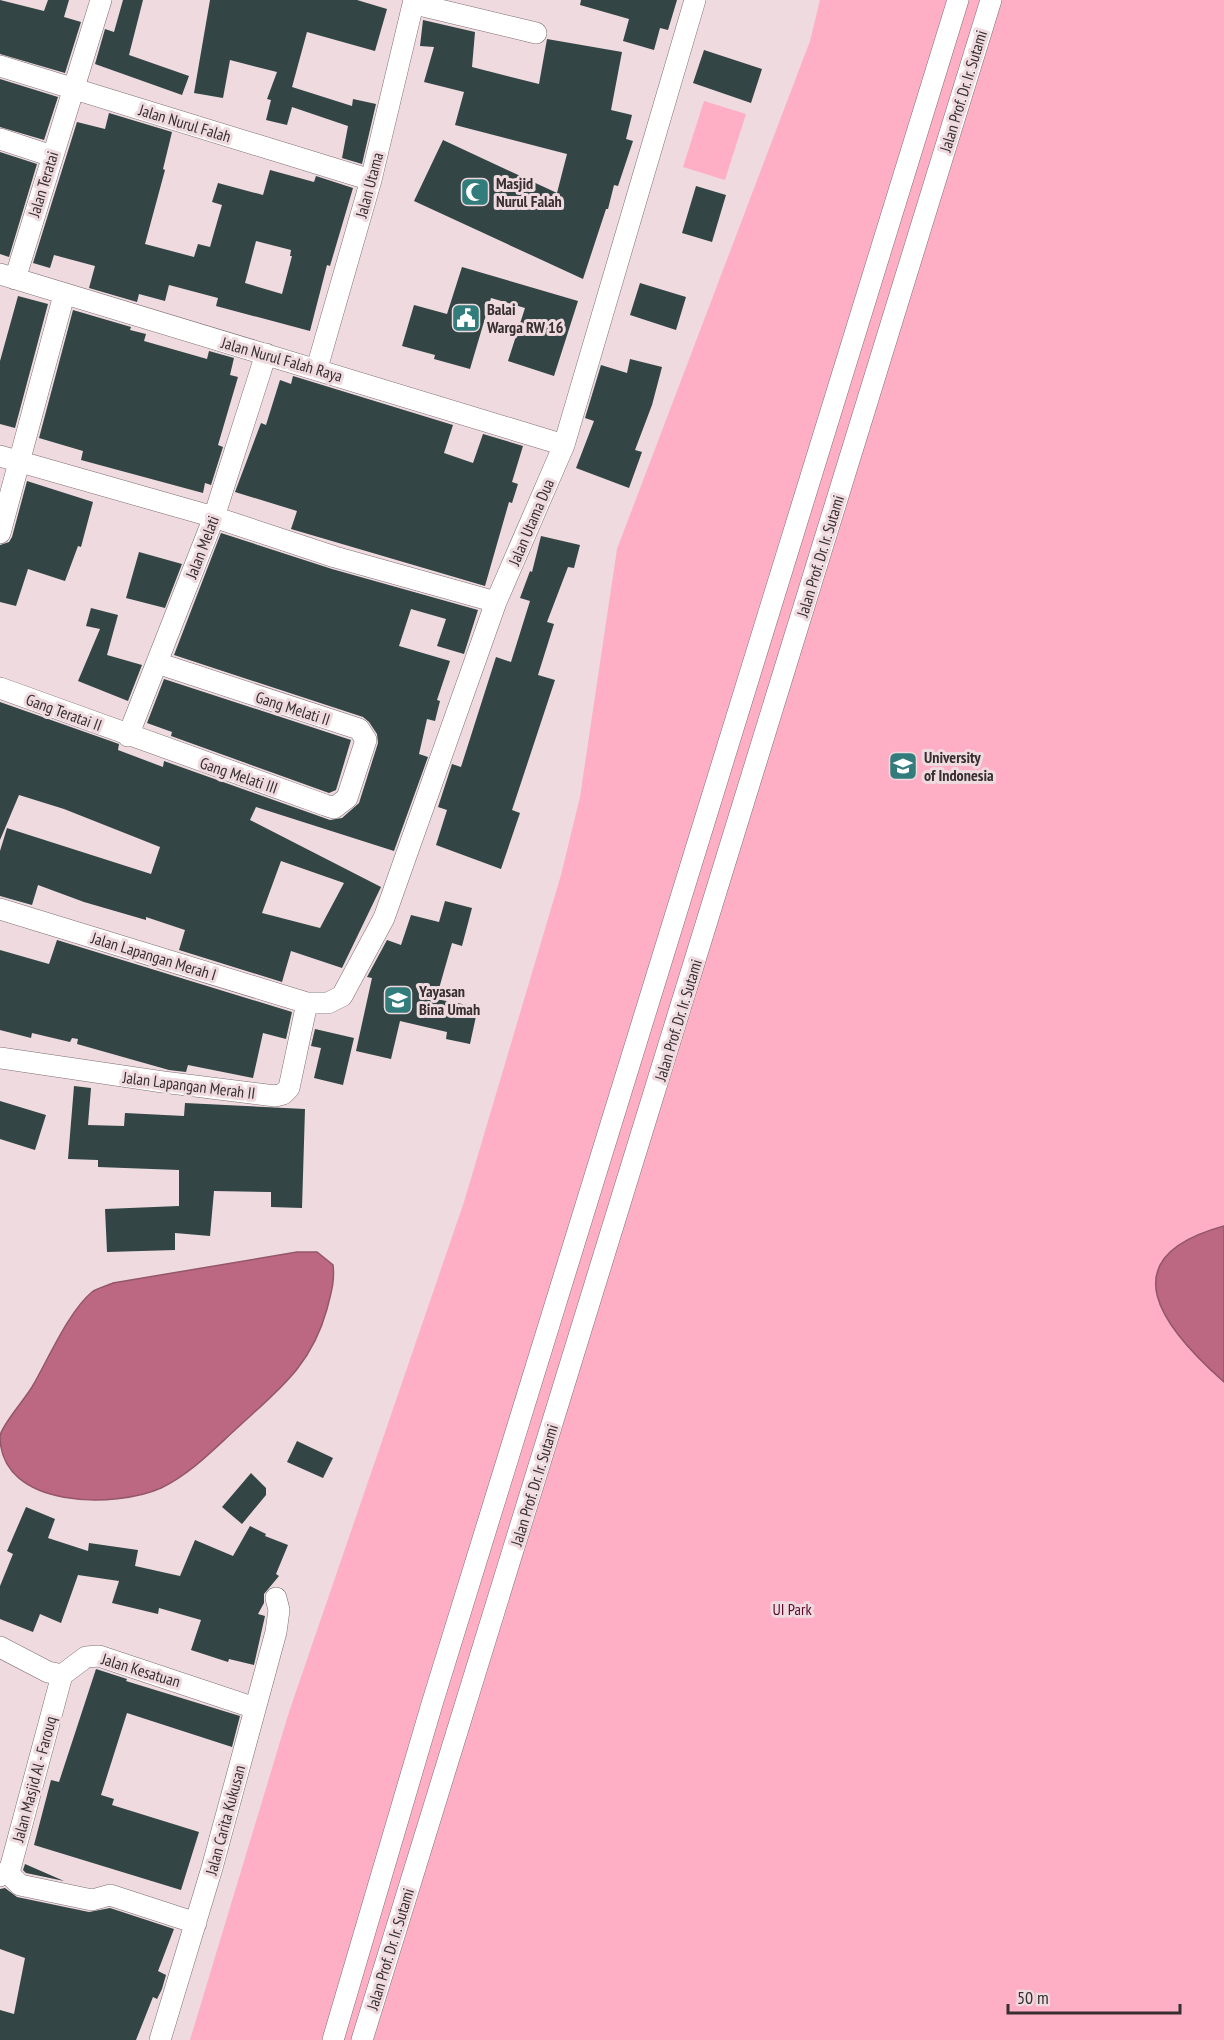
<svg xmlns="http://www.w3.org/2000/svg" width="1224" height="2040" font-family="'PT Sans Narrow',sans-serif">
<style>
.green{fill:#feafc5}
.water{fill:#bd6882;stroke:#945769;stroke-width:1.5}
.building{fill:#334544;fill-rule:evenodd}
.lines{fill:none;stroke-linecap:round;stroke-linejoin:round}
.street-casing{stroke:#7e6d72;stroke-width:22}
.street{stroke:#fff;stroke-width:21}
.labels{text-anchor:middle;stroke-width:6;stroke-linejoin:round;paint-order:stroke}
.street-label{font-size:16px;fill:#362e30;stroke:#eedadf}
.poi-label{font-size:16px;font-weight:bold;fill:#362e30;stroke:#eedadf;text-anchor:start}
.park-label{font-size:16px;fill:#59092c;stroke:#eedadf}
</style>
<rect width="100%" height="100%" fill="#eedadf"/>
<path class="green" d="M 820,0 L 1224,0 L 1224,2040 L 190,2040 L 289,1712 L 464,1202 L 561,875 L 580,797 L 617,549 L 810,41 Z
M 704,101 L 746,114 L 725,180 L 683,167 Z"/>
<path class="water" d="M 1224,1226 L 1224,1382 C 1163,1328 1107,1258 1224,1226 Z
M 297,1252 L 317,1252 L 333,1265 C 335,1281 331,1293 327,1309 C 311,1367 278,1390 236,1429 C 213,1450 190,1474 161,1488 C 117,1508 0,1510 0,1436 C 1,1426 25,1399 32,1387 C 48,1360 68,1312 92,1292 C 97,1288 107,1286 113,1283 Z"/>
<path class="building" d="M 0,0 L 44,11 L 48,0 L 69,0 L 64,17 L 81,22 L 65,73 L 0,54 Z
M 123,0 L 143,0 L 129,55 L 189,76 L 182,95 L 95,64 L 105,29 L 114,32 Z
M 210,0 L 357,0 L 387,9 L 375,51 L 307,32 L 292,87 L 352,106 L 353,99 L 376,104 L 362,164 L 342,158 L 348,126 L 292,107 L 287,125 L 266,120 L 271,100 L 267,99 L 277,72 L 230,60 L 223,98 L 194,93 Z
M 581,0 L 677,0 L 668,30 L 660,28 L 654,50 L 623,41 L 629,19 L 580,5 Z
M 423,20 L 475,32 L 472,67 L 539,84 L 547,39 L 622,52 L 611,110 L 632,115 L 626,139 L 633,141 L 618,186 L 614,185 L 608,209 L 606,209 L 583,279 L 414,201 L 443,140 L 557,193 L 567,154 L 455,125 L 464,92 L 424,82 L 434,47 L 420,46 Z
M 704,50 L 762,69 L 751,103 L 693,83 Z
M 0,79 L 58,97 L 44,140 L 0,127 Z
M 109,113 L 172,132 L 163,169 L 165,170 L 145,244 L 194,257 L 198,244 L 210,247 L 222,205 L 212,202 L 218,183 L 263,195 L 270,170 L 314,182 L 316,176 L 353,188 L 330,266 L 327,265 L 310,331 L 216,306 L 218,298 L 169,285 L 165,301 L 139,294 L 137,302 L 89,288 L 95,266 L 54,255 L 50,268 L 33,263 L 77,122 L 105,129 ZM 256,241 L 291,250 L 290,256 L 292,256 L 282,294 L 245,283 Z
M 0,152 L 37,164 L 9,257 L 0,254 Z
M 696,186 L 726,195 L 712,242 L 682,233 Z
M 462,267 L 578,301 L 554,376 L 508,361 L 525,308 L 491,298 L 470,369 L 434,359 L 435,355 L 402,346 L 414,305 L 447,314 Z
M 640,283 L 686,297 L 676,330 L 630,315 Z
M 18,296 L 48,304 L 15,428 L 0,424 L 0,361 Z
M 73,310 L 131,327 L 130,330 L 146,334 L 144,341 L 207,359 L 209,351 L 234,358 L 230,375 L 238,377 L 218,445 L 223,447 L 211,485 L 205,483 L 203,493 L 81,460 L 83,451 L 39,438 Z
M 630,359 L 662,367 L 652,405 L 635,450 L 642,452 L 629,488 L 576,468 L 594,421 L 585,418 L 601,365 L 627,373 Z
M 293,376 L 453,425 L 444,453 L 473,463 L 483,434 L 523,446 L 512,482 L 518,484 L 512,503 L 509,502 L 485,586 L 291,529 L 297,511 L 235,492 L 261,423 L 266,425 L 280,380 L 291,384 Z
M 27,481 L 93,502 L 81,547 L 78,546 L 65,581 L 28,569 L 16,606 L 0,602 L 0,545 L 9,542 L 12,537 Z
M 221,533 L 332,569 L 478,610 L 464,654 L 437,646 L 446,619 L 411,609 L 399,646 L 450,661 L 437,700 L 440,701 L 435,721 L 427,719 L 419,754 L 428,757 L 394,851 L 256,807 L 250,820 L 381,887 L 342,968 L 291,951 L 282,982 L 179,950 L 185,930 L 146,917 L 146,920 L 84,902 L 38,885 L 32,905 L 0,896 L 0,851 L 7,828 L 151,874 L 160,847 L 64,809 L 19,795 L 0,840 L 0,702 L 119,744 L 118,750 L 163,767 L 164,761 L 330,820 L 342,818 L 359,803 L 378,743 L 377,734 L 369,722 L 363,717 L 174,655 ZM 281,861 L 344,883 L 320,928 L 262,913 Z
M 541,536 L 580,545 L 574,568 L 568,567 L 547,622 L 554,624 L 538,675 L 555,680 L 512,810 L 520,813 L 501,869 L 436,845 L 447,810 L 438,807 L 452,764 L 461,767 L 496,657 L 511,662 L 530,601 L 520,598 L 530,571 L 532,572 Z
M 139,552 L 182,564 L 165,608 L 126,598 Z
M 91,608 L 118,615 L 107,655 L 142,665 L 128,701 L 78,681 L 100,629 L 86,626 Z
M 164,679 L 351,740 L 336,790 L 329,793 L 171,736 L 172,732 L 147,723 Z
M 445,901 L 472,908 L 462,946 L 452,943 L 436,999 L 478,1007 L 470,1044 L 446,1039 L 447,1032 L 400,1021 L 391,1059 L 356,1051 L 372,978 L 367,977 L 387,940 L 401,945 L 411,915 L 439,922 Z
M 57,940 L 292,1012 L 286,1039 L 263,1033 L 253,1078 L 188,1065 L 186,1072 L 169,1070 L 77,1044 L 78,1039 L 72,1038 L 70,1042 L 32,1033 L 31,1038 L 0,1030 L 0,950 L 49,964 Z
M 315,1029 L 354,1038 L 343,1085 L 314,1078 L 321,1048 L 311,1046 Z
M 74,1086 L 91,1088 L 88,1125 L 124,1126 L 125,1113 L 184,1116 L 185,1103 L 305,1109 L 302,1208 L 271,1207 L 271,1192 L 214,1191 L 210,1236 L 175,1233 L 175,1250 L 107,1252 L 105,1209 L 179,1206 L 179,1170 L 98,1167 L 98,1160 L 68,1159 Z
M 0,1101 L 46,1115 L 35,1150 L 0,1139 Z
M 297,1441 L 333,1458 L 323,1478 L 287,1462 Z
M 251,1473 L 266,1488 L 266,1495 L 242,1524 L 222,1507 Z
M 26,1507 L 55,1519 L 48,1538 L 88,1551 L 89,1543 L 138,1550 L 135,1566 L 180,1576 L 195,1540 L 233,1556 L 250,1526 L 266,1534 L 265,1536 L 288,1545 L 276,1574 L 279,1576 L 264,1594 L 264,1603 L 258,1614 L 265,1616 L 254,1665 L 229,1659 L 228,1662 L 191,1650 L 201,1620 L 159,1608 L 158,1614 L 112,1603 L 119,1581 L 78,1575 L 61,1623 L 40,1614 L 33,1632 L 0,1619 L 0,1586 L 13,1554 L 7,1551 Z
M 96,1669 L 127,1679 L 126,1681 L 240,1716 L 232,1747 L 127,1713 L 101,1795 L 114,1799 L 112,1805 L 199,1832 L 181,1890 L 34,1845 L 51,1780 L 59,1782 Z
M 25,1864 L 64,1881 L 26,1873 L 23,1870 Z
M 5,1888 L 17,1897 L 89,1912 L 110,1908 L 174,1929 L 158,1971 L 166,1975 L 162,1989 L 157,1999 L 153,1997 L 136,2040 L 0,2040 L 0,2010 L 14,2014 L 25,1958 L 0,1949 L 0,1889 Z"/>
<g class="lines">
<g class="street-casing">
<path id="street" d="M 415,4 L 536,33
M 0,66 L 371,180
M 0,139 L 52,156
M 0,274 L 564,445
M 15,279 L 101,0
M 317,368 L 371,180 L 414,0
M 0,456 L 214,517 L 335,557 L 496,602
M 0,533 L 64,295
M 0,688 L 325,805 L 334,808 L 347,798 L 366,740 L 359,729 L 157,663
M 128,736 L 214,517 L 266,354
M 0,909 L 307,1003 L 328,1003 L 342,996 L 384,918 L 496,602 L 564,445 L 695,0
M 0,1058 L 163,1082 L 275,1096 L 283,1094 L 289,1088 L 307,1003
M 0,1647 L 48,1672 L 62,1675
M 62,1675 L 86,1657 L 99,1656 L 255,1708
M 8,1873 L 20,1885 L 92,1900 L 110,1895 L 196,1923
M 0,1876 L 10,1869 L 62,1675
M 160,2040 L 212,1868 L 276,1632 L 279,1610 L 276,1598
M 333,2040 L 432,1704 L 958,0
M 362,2040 L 991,0"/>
</g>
<use href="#street" class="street"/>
</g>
<defs>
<g id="mosque-square" transform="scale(1.5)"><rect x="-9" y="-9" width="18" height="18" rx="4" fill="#337c7c" stroke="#eedadf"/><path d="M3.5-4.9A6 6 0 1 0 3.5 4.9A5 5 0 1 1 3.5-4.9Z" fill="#fff"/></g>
<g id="civic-square" transform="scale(1.5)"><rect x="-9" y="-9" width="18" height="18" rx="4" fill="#337c7c" stroke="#eedadf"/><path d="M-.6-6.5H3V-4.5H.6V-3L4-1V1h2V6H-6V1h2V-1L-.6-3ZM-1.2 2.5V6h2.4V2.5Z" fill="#fff"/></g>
<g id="university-square" transform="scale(1.5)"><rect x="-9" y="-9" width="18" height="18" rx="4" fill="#337c7c" stroke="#eedadf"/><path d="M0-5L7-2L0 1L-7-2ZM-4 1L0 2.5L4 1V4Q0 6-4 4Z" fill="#fff"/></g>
<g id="school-square" transform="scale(1.5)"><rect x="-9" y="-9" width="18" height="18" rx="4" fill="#337c7c" stroke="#eedadf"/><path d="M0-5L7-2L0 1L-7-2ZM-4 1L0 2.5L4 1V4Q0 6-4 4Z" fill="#fff"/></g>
</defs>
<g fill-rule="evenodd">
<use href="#mosque-square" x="475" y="192"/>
<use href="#civic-square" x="466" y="318"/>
<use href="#university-square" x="903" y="766"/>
<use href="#school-square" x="398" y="1000"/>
</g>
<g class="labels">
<g class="street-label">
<text transform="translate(963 91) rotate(-73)" y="6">Jalan Prof. Dr. Ir. Sutami</text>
<text transform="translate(185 123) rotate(17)" y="6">Jalan Nurul Falah</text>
<text transform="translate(43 184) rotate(-73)" y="6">Jalan Teratai</text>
<text transform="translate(369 185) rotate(-75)" y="6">Jalan Utama</text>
<text transform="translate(282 359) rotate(16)" y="6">Jalan Nurul Falah Raya</text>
<text transform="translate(531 522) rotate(-67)" y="6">Jalan Utama Dua</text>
<text transform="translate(202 547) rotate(-69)" y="6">Jalan Melati</text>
<text transform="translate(820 556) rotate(-73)" y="6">Jalan Prof. Dr. Ir. Sutami</text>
<text transform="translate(293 708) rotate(18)" y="6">Gang Melati II</text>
<text transform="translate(64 712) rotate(20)" y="6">Gang Teratai II</text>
<text transform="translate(239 775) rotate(19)" y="6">Gang Melati III</text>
<text transform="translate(154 956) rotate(17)" y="6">Jalan Lapangan Merah I</text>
<text transform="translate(678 1020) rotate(-73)" y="6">Jalan Prof. Dr. Ir. Sutami</text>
<text transform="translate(189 1085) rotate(7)" y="6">Jalan Lapangan Merah II</text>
<text transform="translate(534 1485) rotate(-73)" y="6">Jalan Prof. Dr. Ir. Sutami</text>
<text transform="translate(141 1670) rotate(17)" y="6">Jalan Kesatuan</text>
<text transform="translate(34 1779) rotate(-75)" y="6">Jalan Masjid Al - Farouq</text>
<text transform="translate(225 1820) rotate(-75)" y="6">Jalan Carita Kukusan</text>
<text transform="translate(390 1949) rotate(-73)" y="6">Jalan Prof. Dr. Ir. Sutami</text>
</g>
<g class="poi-label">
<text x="496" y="189">Masjid<tspan x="496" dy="18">Nurul Falah</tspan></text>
<text x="487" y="315">Balai<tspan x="487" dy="18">Warga RW 16</tspan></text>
<text x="924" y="763">University<tspan x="924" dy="18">of Indonesia</tspan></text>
<text x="419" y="997">Yayasan<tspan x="419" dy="18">Bina Umah</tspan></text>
</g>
<g class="park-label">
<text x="792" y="1615">UI Park</text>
</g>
</g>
<path d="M1008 2004v9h172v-9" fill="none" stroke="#362e30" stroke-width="3"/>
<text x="1017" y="2004" font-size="18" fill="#362e30" stroke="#eedadf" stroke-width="4.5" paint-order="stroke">50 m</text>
</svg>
